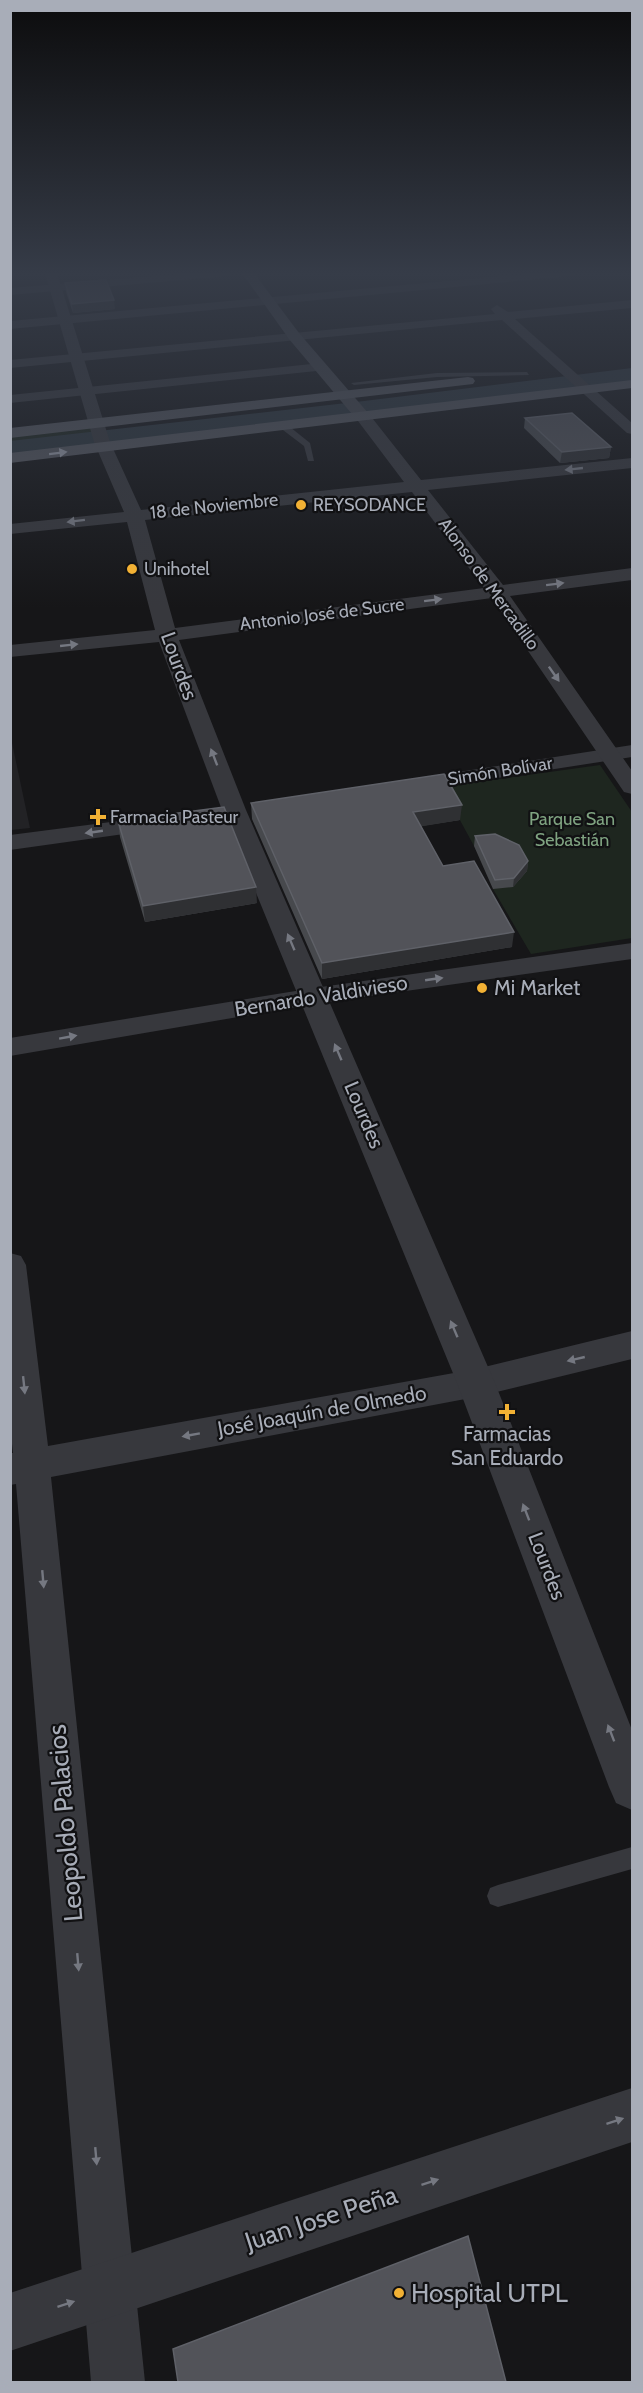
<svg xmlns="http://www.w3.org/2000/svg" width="643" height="2393" font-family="Cabin,sans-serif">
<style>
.built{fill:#222225}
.green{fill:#1e261f}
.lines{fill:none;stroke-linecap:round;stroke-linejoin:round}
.river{fill:#2c353c;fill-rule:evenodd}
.service{fill:#37383d;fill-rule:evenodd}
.minor{fill:#37383d;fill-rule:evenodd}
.tertiary{fill:#37383d;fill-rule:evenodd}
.secondary{fill:#45474d;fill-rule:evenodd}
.primary{fill:#53555c;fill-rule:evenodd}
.wall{fill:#47494d}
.shaded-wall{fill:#2f3033}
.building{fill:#525359;stroke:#5f6168;stroke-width:1.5}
.oneway{fill:#979ba6}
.oneway2{fill:#757881}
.poi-dot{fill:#f2b134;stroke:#111113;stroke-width:2}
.labels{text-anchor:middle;stroke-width:4.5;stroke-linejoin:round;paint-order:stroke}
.far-poi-label{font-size:18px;fill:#a8adb8;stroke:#111113;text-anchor:start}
.far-street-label{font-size:18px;fill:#a8adb8;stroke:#111113}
.far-park-label{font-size:18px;fill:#7fa381;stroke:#111113}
.street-label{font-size:21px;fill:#a8adb8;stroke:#111113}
.poi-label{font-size:21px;fill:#a8adb8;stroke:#111113;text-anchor:start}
.near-street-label{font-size:26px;fill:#a8adb8;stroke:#111113}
.near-poi-label{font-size:26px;fill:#a8adb8;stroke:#111113;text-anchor:start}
</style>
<rect width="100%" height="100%" fill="#161618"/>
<path class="built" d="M 11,738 L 30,828 L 11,830 L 10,830 Z"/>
<path class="green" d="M 96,422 L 105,447 L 11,458 L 10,433 Z
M 600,765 L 632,812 L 632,938 L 531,954 L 493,889 L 493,844 L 474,846 L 442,787 Z"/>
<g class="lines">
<path class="river" d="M 632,368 L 632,382 L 364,417 L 10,457 L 10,441 L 364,401 Z"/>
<path class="service" d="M 527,372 L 529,375 L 437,377 L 354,385 L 351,383 L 437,373 Z
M 279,423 L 285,423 L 310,443 L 314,461 L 308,461 L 304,446 L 279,427 Z
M 632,1847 L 632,1869 L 498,1907 L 490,1904 L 487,1896 L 490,1888 L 498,1885 Z"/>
<path class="minor" d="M 191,273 L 234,273 L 228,276 L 10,295 L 10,288 Z
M 536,273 L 576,273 L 570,276 L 10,329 L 10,321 Z
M 632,300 L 632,308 L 515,319 L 632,423 L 632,434 L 627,433 L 502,320 L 10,368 L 10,360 L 495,314 L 491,309 L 497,305 L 508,312 Z
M 321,363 L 328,367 L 326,370 L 10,403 L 10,395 Z
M 632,745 L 632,757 L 407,792 L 399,791 L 396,786 L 399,781 L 407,780 Z
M 632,943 L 632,959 L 314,1004 L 10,1056 L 10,1038 L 314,988 Z
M 10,1253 L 21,1256 L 26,1265 L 48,1446 L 476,1369 L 632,1331 L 632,1359 L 476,1397 L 51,1477 L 145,2382 L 91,2382 L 16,1484 L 10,1485 L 10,1453 L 13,1453 L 10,1426 Z"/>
<path class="tertiary" d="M 45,273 L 57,273 L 110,442 L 141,510 L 404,482 L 355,417 L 363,412 L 369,414 L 421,480 L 632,458 L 632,468 L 428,490 L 503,585 L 632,568 L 632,580 L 510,596 L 632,771 L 632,794 L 624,792 L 492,598 L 179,640 L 246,810 L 495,1383 L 632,1730 L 632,1810 L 616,1803 L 609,1787 L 457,1383 L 222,810 L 159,642 L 10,657 L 10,645 L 155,630 L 127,522 L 10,534 L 10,524 L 124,512 L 94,442 ZM 412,492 L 484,588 L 175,628 L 145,520 Z
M 165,815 L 174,817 L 177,822 L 174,827 L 10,850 L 10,835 Z
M 632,2088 L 632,2142 L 10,2351 L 10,2293 Z"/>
<path class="secondary" d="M 242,273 L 254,273 L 299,333 L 369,414 L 371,417 L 369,420 L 357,420 L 289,339 Z"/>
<path class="primary" d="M 468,377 L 473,378 L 475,381 L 473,384 L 10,438 L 10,428 Z
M 632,380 L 632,388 L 10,463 L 10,453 Z"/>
</g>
<path class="wall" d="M 65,283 L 115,309 L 73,313 L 66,292 Z
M 525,418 L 611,447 L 609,458 L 560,463 L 524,428 Z
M 251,803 L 460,820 L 421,826 L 443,866 L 512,947 L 322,979 L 252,819 Z
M 118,821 L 257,903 L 145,922 L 120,837 Z
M 475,836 L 528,861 L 527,871 L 513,887 L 493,889 L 474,846 Z"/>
<path class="shaded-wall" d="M 114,300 L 115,309 L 73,313 L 72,304 Z
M 611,447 L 609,458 L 560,463 L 562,452 Z
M 462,805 L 460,820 L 412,828 L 413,812 Z
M 528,861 L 527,871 L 513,887 L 514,878 Z
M 256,887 L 257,903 L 145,922 L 143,906 Z
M 514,932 L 512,947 L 322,979 L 322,963 Z"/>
<path class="building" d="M 106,280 L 114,300 L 72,304 L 65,283 Z
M 572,413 L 611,447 L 562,452 L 525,418 Z
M 444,774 L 462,805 L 413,812 L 443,866 L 474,861 L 514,932 L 322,963 L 251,803 Z
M 224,807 L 256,887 L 143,906 L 118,821 Z
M 495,834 L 519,845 L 528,861 L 514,878 L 495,880 L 475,836 Z
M 468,2236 L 506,2382 L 178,2382 L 173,2349 Z"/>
<defs><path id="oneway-solid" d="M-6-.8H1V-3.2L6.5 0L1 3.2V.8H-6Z" transform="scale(1.5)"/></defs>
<use class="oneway" href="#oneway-solid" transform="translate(58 453) rotate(-7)"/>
<g class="oneway2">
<use href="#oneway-solid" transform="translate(574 469) rotate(174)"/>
<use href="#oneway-solid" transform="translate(76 521) rotate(173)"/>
<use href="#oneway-solid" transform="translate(555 584) rotate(-7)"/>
<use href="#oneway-solid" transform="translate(433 600) rotate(-7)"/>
<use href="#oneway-solid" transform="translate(69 645) rotate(-6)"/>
<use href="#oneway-solid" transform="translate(554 674) rotate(55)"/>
<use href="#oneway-solid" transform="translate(214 757) rotate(-111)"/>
<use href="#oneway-solid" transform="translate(94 832) rotate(172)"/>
<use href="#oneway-solid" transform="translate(291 942) rotate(-113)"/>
<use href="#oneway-solid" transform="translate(434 979) rotate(-8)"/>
<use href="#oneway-solid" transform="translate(68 1037) rotate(-10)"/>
<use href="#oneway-solid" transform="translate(338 1052) rotate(-113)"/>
<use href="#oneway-solid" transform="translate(454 1329) rotate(-113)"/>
<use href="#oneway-solid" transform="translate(576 1359) rotate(167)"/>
<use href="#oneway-solid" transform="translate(24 1385) rotate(84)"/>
<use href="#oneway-solid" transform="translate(191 1435) rotate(170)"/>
<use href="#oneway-solid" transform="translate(526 1512) rotate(-111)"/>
<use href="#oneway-solid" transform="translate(43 1579) rotate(85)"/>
<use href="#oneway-solid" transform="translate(611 1733) rotate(-111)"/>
<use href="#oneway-solid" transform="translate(78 1962) rotate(85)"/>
<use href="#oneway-solid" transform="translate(615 2121) rotate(-18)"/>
<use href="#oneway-solid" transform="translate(96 2156) rotate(85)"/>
<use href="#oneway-solid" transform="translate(430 2182) rotate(-18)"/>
<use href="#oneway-solid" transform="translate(66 2304) rotate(-18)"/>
</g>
<linearGradient id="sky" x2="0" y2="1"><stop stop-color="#0c0c0d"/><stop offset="0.45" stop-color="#363c48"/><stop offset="1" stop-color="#363c48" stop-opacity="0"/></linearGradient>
<rect width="643" height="608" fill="url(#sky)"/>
<g class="poi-dot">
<circle cx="301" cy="505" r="6"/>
<circle cx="132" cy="569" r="6"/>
<path d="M95 808h6v6h6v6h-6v6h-6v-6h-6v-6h6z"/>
<circle cx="482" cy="988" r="6"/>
<path d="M504 1403h6v6h6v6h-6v6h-6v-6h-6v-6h6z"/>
<circle cx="399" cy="2293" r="6"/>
</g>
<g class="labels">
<g class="far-poi-label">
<text x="313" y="511">REYSODANCE</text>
<text x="144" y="575">Unihotel</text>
<text x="110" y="823">Farmacia Pasteur</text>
</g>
<g class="far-street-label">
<text transform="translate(214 506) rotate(-6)" y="6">18 de Noviembre</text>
<text transform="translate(489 584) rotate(54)" y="6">Alonso de Mercadillo</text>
<text transform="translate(322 614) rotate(-7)" y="6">Antonio José de Sucre</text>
<text transform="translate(500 771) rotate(-9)" y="6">Simón Bolívar</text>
</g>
<g class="far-park-label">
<text x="572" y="825">Parque San<tspan x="572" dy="21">Sebastián</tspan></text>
</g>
<g class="street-label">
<text transform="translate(179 666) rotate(70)" y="7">Lourdes</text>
<text transform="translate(321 996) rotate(-9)" y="7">Bernardo Valdivieso</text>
<text transform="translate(364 1115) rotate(67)" y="7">Lourdes</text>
<text transform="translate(322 1411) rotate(-10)" y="7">José Joaquín de Olmedo</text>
<text transform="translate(547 1566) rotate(69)" y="7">Lourdes</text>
</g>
<g class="poi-label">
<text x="494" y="995">Mi Market</text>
<text x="507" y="1441" text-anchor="middle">Farmacias<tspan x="507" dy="24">San Eduardo</tspan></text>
</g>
<g class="near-street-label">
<text transform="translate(65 1823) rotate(-95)" y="9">Leopoldo Palacios</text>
<text transform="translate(321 2218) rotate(-18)" y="9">Juan Jose Peña</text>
</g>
<g class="near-poi-label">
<text x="411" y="2302">Hospital UTPL</text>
</g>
</g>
<rect width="643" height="2393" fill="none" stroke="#a8adb8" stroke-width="24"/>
</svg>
